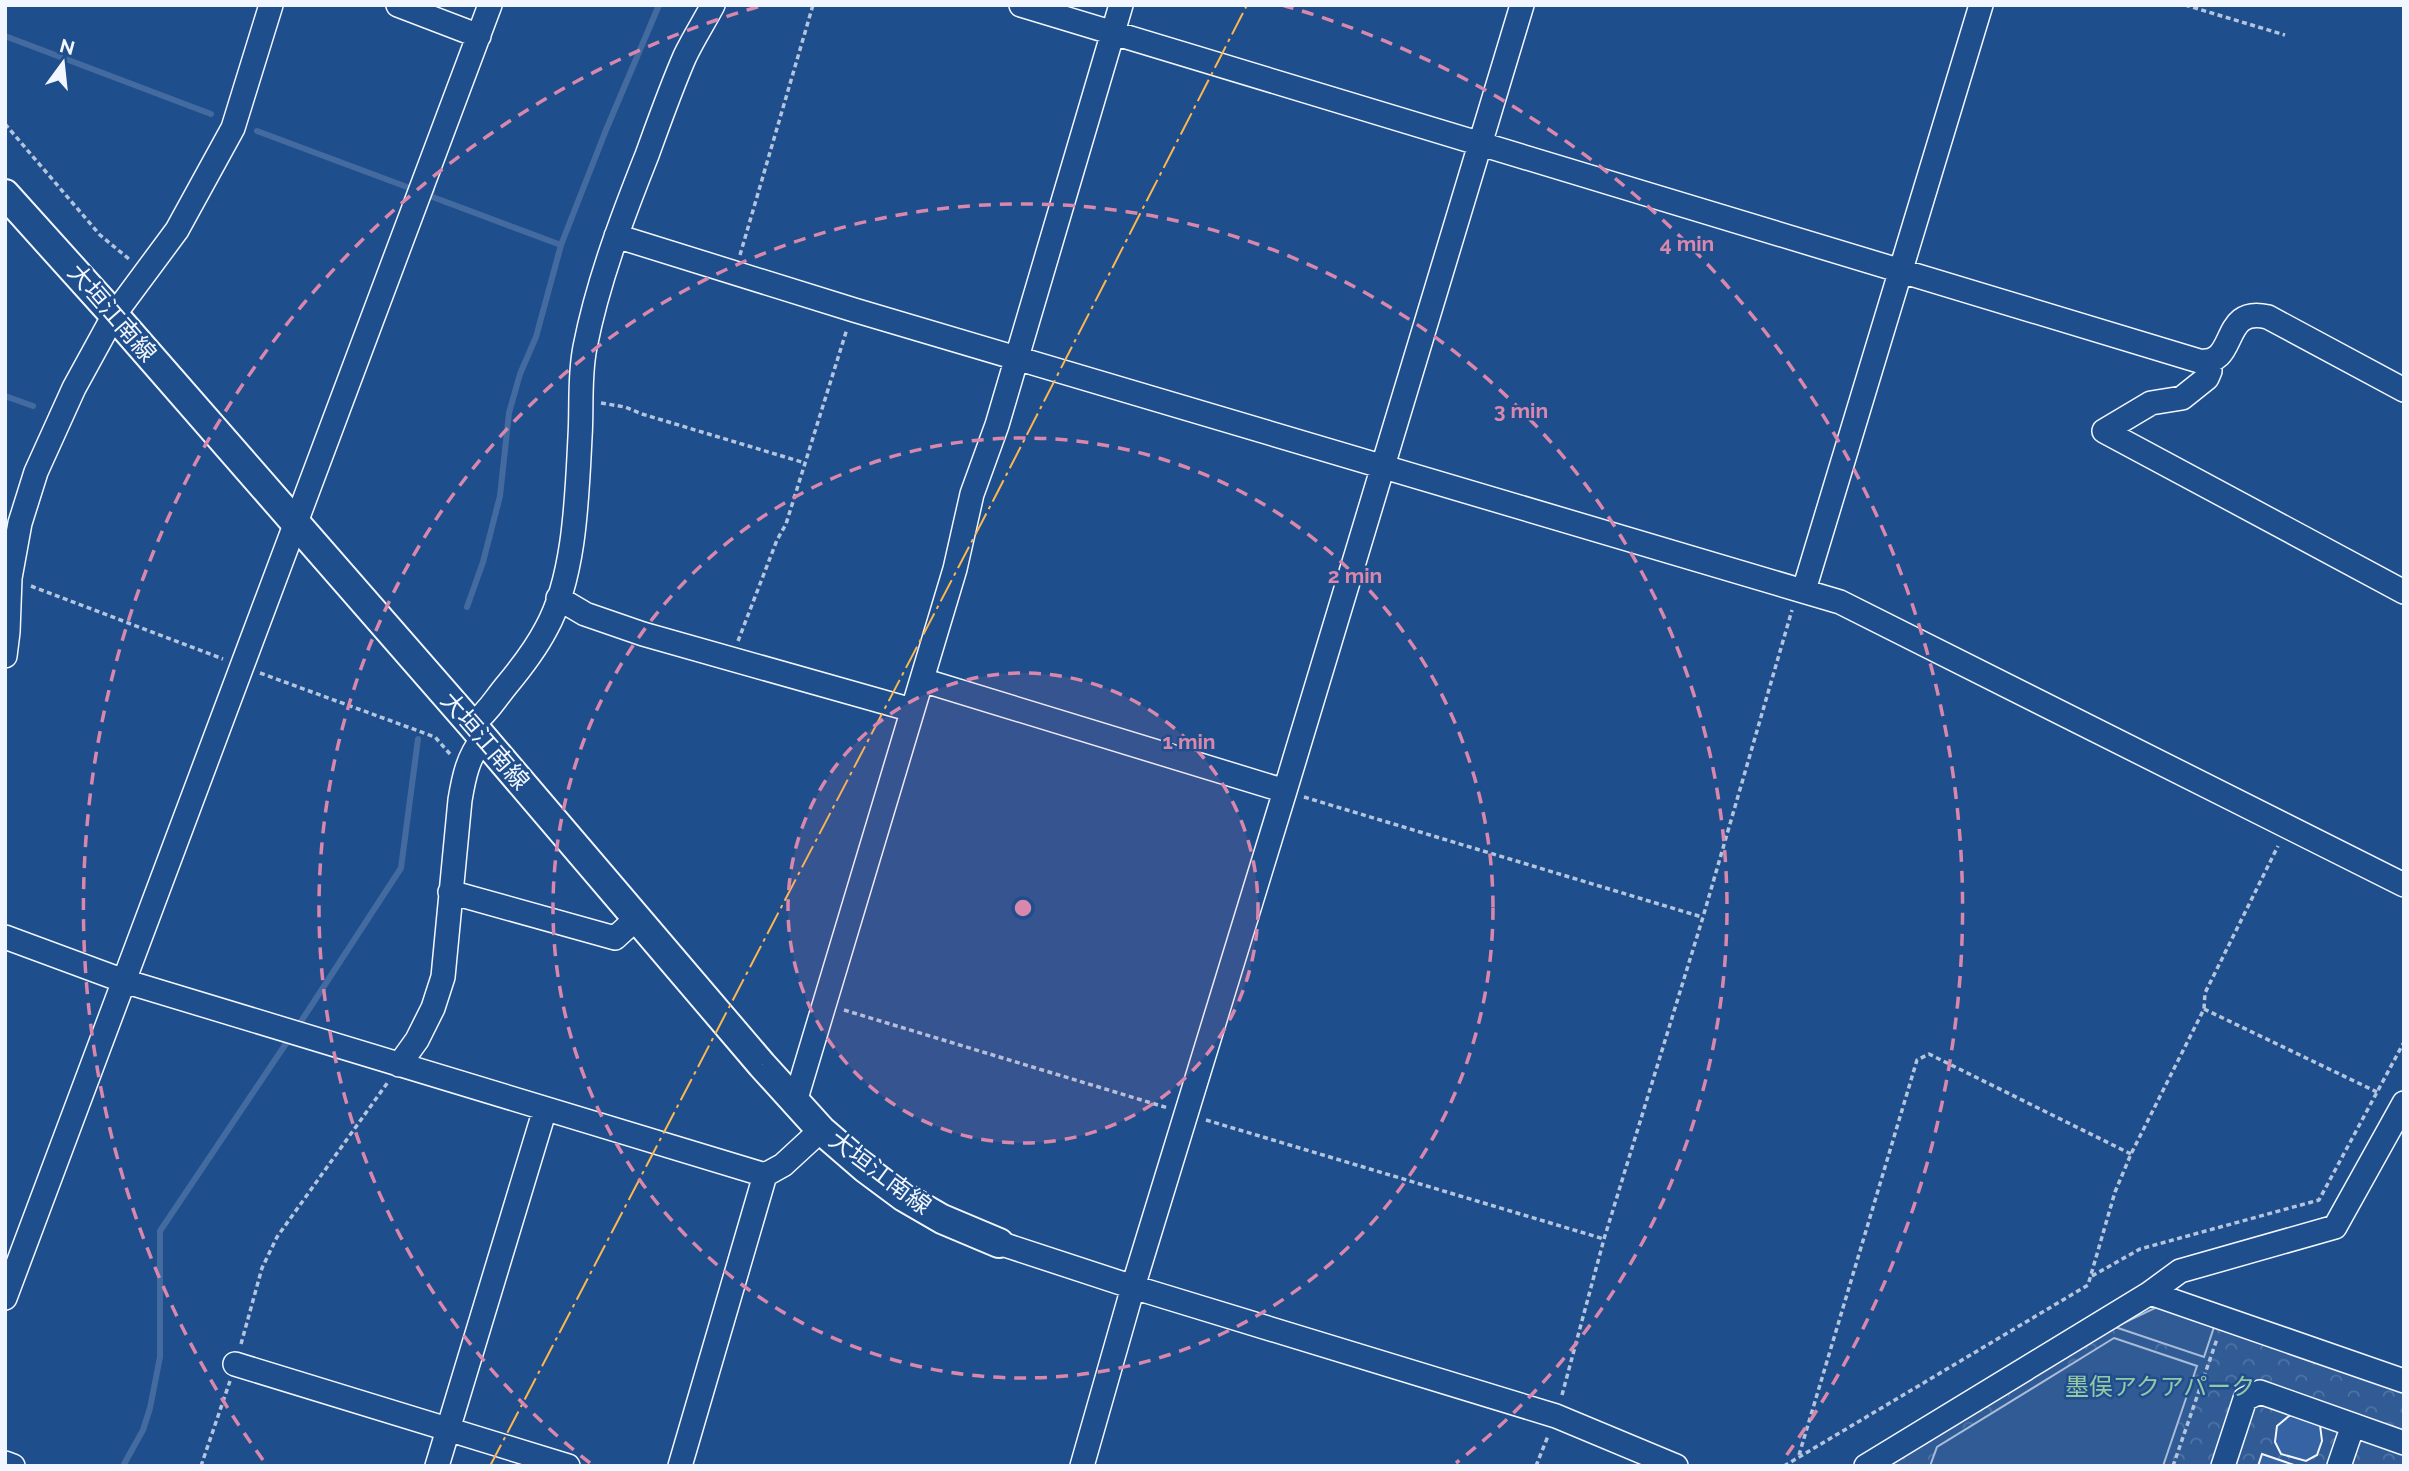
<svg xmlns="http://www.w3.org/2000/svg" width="2409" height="1471" font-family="Raleway,'Noto Sans JP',sans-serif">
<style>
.park{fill:url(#park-crowns);stroke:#a8bbd7;stroke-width:2}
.built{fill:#305b95;stroke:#a8bbd7;stroke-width:2}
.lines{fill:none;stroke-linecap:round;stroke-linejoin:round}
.stream{stroke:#446ba0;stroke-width:6}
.building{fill:#3563a3;stroke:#f2f6ff;stroke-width:2}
.minor-casing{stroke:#f2f6ff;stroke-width:26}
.major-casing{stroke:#f2f6ff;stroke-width:32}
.path{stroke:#b3c4dc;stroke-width:3.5;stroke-dasharray:5 3.5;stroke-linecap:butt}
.minor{stroke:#1f4e8c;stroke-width:23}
.major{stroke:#1f4e8c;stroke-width:28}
.power{stroke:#ffb74d;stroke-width:2;stroke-dasharray:24 5 3.5 5;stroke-linecap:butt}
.ring{fill:none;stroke:#da87ad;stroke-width:3.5;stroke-dasharray:12 9}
.labels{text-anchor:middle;stroke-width:5;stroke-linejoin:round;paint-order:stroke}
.street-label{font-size:24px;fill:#f2f6ff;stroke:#1f4e8c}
.park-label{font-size:24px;fill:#97c8a6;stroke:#1f4e8c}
.centre{fill:#da87ad;stroke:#1f4e8c;stroke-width:3.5}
.ring-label{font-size:21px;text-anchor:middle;font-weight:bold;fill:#da87ad;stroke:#1f4e8c;stroke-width:5;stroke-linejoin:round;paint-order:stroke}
</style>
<defs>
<pattern id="park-crowns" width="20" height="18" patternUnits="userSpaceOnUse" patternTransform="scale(1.75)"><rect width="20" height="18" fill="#305b95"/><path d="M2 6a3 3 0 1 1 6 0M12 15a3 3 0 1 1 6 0" fill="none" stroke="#4e73a5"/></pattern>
</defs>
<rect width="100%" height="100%" fill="#1f4e8c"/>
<path class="park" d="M 2157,1303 L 2404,1391 L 2404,1466 L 1881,1466 L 2131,1312 Z"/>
<path class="built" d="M 2157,1307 L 2214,1327 L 2204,1357 L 2115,1327 Z
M 2114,1338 L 2197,1366 L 2163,1466 L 1930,1466 L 1937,1447 Z"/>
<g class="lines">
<path class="stream" d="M 5,36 L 211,114
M 257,131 L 415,190
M 432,191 L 430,196 L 561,245
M 5,396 L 33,406
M 467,607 L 483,562 L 500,496 L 509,413 L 520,374 L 536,337 L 561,245 L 606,130 L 659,5
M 300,1023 L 401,868 L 418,739
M 123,1466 L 143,1430 L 150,1408 L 160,1357 L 160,1231 L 287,1042"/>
</g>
<path class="building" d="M 2301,1411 L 2320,1425 L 2322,1441 L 2317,1455 L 2306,1461 L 2281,1454 L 2275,1442 L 2277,1426 L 2289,1416 Z
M 2262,1454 L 2297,1466 L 2258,1466 Z"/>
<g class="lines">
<g class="minor-casing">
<path id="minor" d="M 398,5 L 479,36
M 1021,5 L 2199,361 C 2239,366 2219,305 2268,317 L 2404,390
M 616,236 L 854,310 L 1840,602 L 2404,885
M 2210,362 L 2210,371 L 2207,378 L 2182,398 L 2151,403 L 2104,431 L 2404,592
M 1804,590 L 1981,5
M 558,598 L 585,614 L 643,634 L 912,710
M 5,656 L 8,632 L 10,578 L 20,523 L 36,472 L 74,388 L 114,315 L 177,230 L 233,128 L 271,5
M 922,680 L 1285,791
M 472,725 C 489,711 493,702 506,686 C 521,668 535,650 546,629 C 575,577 577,496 580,437 C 582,407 579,377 585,347 C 598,281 622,218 647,155 C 659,122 671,88 685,56 C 693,39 704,22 713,5
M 450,892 L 615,938 L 637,918
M 5,937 L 124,981 L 765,1175
M 399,1065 L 417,1040 L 433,1008 L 443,977 L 460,800 C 464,776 468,757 483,738
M 795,1102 L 955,569 L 972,494 L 997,425 L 1121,5
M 999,1243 L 1133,1287 L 1556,1416 L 1676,1466
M 2150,1293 L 2180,1271 L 2335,1227 L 2404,1103
M 5,1298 L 490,5
M 235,1364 L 568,1466
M 5,1463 L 13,1466
M 437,1466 L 545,1109
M 680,1466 L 765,1175 L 783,1165 L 821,1130
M 1082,1466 L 1133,1287 L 1285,791 L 1522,5
M 1866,1466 L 2150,1293 L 2404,1381
M 2223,1466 L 2245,1399 L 2260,1392 L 2404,1443
M 2339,1466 L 2353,1425"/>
</g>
<g class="major-casing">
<path id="major" d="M 5,194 L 114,315 L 472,725 L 762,1065 L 821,1130 L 865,1168 L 904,1197 L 942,1219 L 999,1243"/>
</g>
<path class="path" d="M 2185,5 L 2285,35
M 5,124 L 100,235 L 129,259
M 740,255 L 813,5
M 601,403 L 625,407 L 642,414 L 805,463
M 31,586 L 223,659
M 738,641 L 777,540 L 786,524 L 847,329
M 260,673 L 435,737 L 450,754
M 1304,797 L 1702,917
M 2204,1009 L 2377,1092
M 844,1010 L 1168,1108
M 1206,1120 L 1604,1239
M 2092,1276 L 2140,1249 L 2319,1200 L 2404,1042
M 241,1344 L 262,1268 L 277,1237 L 388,1082
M 1562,1395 L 1604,1239 L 1703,917 L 1792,610
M 1799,1455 L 1917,1060 L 1929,1054 L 2131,1154
M 201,1466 L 230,1381
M 1536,1466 L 1548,1436
M 1784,1466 L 2088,1285 L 2115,1192 L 2131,1154 L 2204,1009 L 2205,993 L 2278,846
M 2173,1466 L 2217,1339"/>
<use href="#minor" class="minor"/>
<use href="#major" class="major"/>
<path class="power" d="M 490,1466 L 995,497 L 1247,5"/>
</g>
<circle cx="1023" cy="908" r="235" fill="#da87ad" fill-opacity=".12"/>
<g class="ring">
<circle cx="1023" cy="908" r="235"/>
<circle cx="1023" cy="908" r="470"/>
<path d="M590 1463A704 704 0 1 1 1456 1463"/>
<path d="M263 1460A939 939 0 0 1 764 5M1282 5A939 939 0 0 1 1783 1460"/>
</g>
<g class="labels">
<g class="street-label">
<text transform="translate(112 313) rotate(49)" y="8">大垣江南線</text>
<text transform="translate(485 741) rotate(49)" y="8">大垣江南線</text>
<text transform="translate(880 1173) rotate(37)" y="8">大垣江南線</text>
</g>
<g class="park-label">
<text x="2160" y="1395">墨俣アクアパーク</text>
</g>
</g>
<circle cx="1023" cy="908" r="10" class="centre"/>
<g class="ring-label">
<text x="1687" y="251">4 min</text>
<text x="1521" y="418">3 min</text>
<text x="1355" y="583">2 min</text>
<text x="1189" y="749">1 min</text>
</g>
<rect width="2409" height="1471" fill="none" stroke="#f2f6ff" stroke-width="14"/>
<g transform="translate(63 63) rotate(15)" stroke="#1f4e8c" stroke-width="5" paint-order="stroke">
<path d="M0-5L12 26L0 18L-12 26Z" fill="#f2f6ff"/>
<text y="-10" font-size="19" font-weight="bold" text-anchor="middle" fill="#f2f6ff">N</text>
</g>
</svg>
